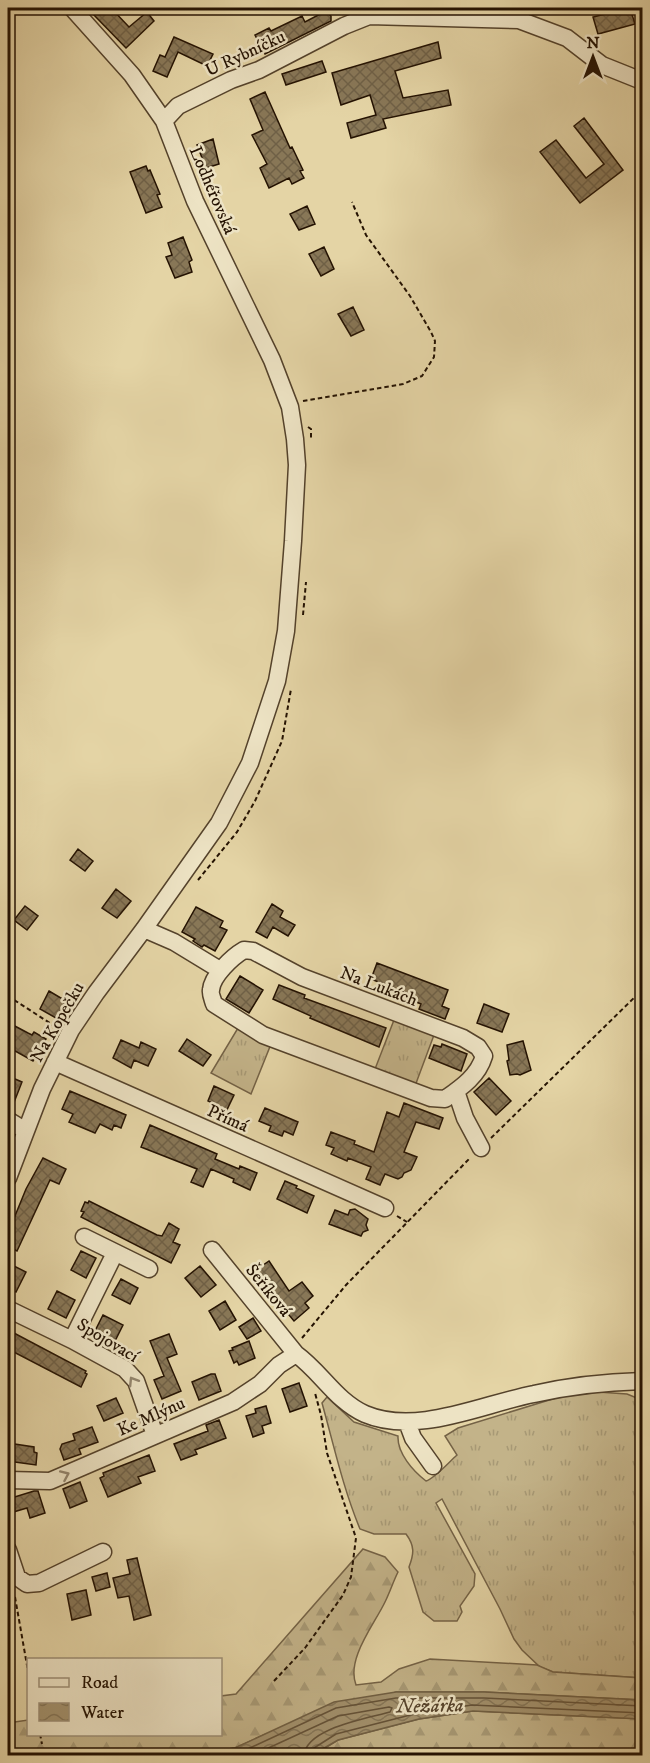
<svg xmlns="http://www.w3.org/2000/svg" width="650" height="1763" font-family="'IM FELL DW Pica',serif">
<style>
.grass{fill:url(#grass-tufts);stroke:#746246;stroke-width:1.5}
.forest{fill:url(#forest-firs);stroke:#746246;stroke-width:1.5}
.water{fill:url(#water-waves);stroke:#705f43;stroke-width:1.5}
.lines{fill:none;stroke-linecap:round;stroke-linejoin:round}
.shore{stroke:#645238;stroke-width:1.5}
.building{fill:url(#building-cross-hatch);stroke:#241202;stroke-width:1.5}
.minor-casing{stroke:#54422b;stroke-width:19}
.path{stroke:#241202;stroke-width:2;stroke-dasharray:4.5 3;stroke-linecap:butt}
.minor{stroke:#ede3c4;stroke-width:16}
.oneway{stroke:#93856d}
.labels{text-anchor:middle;stroke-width:5;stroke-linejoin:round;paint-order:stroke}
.street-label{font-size:18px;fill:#241202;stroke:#ede3c4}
.water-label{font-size:20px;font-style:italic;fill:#57452d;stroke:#ede3c4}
</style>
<defs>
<pattern id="grass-tufts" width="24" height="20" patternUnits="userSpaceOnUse" patternTransform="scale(1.5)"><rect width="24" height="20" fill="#c3b389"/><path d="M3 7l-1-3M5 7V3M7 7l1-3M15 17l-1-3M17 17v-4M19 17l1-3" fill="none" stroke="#a79975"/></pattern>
<pattern id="forest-firs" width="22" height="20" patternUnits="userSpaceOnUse" patternTransform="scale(1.5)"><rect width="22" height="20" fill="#c3b389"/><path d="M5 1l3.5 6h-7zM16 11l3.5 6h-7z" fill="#a79975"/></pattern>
<pattern id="water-waves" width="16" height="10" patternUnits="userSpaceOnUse" patternTransform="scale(1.5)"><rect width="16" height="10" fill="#a3926e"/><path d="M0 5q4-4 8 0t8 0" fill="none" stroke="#857658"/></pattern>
<pattern id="building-cross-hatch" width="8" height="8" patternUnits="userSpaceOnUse" patternTransform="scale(1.5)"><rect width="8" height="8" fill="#887757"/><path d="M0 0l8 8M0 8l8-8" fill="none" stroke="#6f6046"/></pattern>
</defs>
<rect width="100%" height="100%" fill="#e4d4a5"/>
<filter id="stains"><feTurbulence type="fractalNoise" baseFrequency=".00333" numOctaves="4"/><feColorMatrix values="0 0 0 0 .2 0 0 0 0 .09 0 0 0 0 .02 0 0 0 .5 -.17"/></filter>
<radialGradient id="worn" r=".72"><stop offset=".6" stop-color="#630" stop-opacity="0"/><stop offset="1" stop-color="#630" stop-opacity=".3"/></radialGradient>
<path class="grass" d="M 394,1020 L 434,1035 L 415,1086 L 375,1069 Z
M 238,1028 L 271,1044 L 251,1094 L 211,1073 Z
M 598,1392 L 627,1394 L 642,1400 L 642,1678 L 553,1672 L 540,1667 L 522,1650 L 514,1639 L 500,1609 L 442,1499 L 436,1503 L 475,1574 L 474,1586 L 460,1606 L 462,1612 L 457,1621 L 434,1621 L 423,1612 L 409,1567 C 414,1554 415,1546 406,1534 L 374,1534 L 360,1529 C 343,1488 334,1446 322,1403 L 327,1397 L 354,1422 L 398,1436 C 397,1453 413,1471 426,1481 C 435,1478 449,1462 457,1455 L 445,1436 L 458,1428 L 559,1397 Z"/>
<path class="forest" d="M 363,1549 L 385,1557 L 398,1572 C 393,1582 390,1592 385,1602 C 374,1625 346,1659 356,1685 L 381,1682 L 399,1669 L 430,1659 L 537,1665 L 553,1672 L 642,1678 L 642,1700 L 484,1692 L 396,1692 L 266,1734 L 235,1748 L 185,1755 L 8,1755 L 8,1723 L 28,1720 L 28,1734 L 220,1734 L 221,1696 L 236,1694 Z
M 473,1711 L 642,1719 L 642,1755 L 312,1756 L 338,1740 L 419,1719 Z"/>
<path class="water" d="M 396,1692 L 484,1692 L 642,1700 L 642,1719 L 473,1711 L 419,1719 L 338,1740 L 312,1755 L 185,1755 L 235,1748 L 334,1702 Z"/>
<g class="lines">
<path class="shore" d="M 226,1756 L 237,1754 L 336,1708 L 396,1698 L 484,1698 L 642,1706
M 251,1756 L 338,1716 L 389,1707 L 392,1708 L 390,1712 C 369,1718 305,1728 304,1756
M 311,1756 L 314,1748 L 336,1734 L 418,1713 L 472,1705 L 642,1713"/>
</g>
<path class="building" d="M 100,8 L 111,8 L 129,27 L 147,12 L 154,21 L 126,48 L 93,14 Z
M 630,8 L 635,24 L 598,34 L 593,17 Z
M 326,11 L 331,16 L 331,21 L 265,54 L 255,35 L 269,28 L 271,31 L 302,16 L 305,22 Z
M 174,37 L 213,54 L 207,66 L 178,52 L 167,77 L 153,71 L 160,55 L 165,57 Z
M 438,42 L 441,58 L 395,71 L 403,98 L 448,90 L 451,105 L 383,119 L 386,128 L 351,138 L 347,123 L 376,115 L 370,95 L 341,105 L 332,73 Z
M 322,61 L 326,72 L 286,85 L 282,74 Z
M 265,92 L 290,148 L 292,147 L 303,170 L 300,171 L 304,178 L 292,184 L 289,178 L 269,188 L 260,168 L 267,164 L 252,135 L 263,130 L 250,99 Z
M 584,118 L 623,170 L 580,203 L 540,152 L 556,140 L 586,178 L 604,164 L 574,126 Z
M 213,139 L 219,164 L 206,168 L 197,145 Z
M 146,166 L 148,171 L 150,170 L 160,194 L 157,195 L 162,207 L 146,213 L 130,172 Z
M 307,206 L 315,224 L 299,230 L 290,214 Z
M 183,237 L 192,260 L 189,262 L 192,272 L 175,278 L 166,257 L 172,255 L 168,243 Z
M 324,247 L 334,269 L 321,276 L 309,254 Z
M 353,307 L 364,330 L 351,336 L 338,314 Z
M 78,849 L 93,861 L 85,871 L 70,860 Z
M 116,889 L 131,901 L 117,918 L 102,908 Z
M 272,904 L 283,911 L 280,917 L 295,925 L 288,936 L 273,927 L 267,938 L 256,932 Z
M 25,906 L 38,916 L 27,930 L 14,920 Z
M 196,907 L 223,921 L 220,927 L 227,930 L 215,951 L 204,945 L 202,947 L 193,941 L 195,939 L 182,932 Z
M 377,963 L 448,990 L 442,1006 L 449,1009 L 445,1019 L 419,1009 L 421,1004 L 407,998 L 409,994 L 371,979 Z
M 240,976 L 263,990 L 249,1013 L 226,999 Z
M 279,985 L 305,995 L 304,998 L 386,1028 L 379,1047 L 310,1018 L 311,1016 L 273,999 Z
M 49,991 L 66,1001 L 56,1018 L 40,1009 Z
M 484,1004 L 509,1014 L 502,1032 L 477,1023 Z
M 11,1024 L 28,1033 L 32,1035 L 34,1032 L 46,1039 L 33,1061 L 8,1047 L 8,1031 Z
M 187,1039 L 211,1055 L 203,1066 L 179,1051 Z
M 121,1040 L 139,1048 L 141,1042 L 156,1049 L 148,1066 L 134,1060 L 131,1068 L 113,1058 Z
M 523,1041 L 531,1070 L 520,1075 L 517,1074 L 510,1075 L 507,1061 L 509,1060 L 507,1045 Z
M 442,1044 L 467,1054 L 461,1071 L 429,1058 L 434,1045 L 441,1047 Z
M 8,1076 L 22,1082 L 11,1110 L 8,1110 Z
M 489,1078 L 511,1101 L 496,1115 L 474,1092 Z
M 214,1086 L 234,1095 L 223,1118 L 214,1114 L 218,1106 L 208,1101 Z
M 70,1091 L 126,1115 L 121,1128 L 114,1125 L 112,1130 L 100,1124 L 95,1133 L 69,1122 L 73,1114 L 62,1109 Z
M 404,1103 L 443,1118 L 439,1129 L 416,1122 L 404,1152 L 417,1157 L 411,1170 L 404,1173 L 402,1177 L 398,1179 L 385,1174 L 380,1185 L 366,1179 L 371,1167 L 348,1158 L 347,1161 L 331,1154 L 334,1148 L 326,1145 L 331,1132 L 355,1141 L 354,1144 L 374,1152 L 387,1112 L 399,1117 Z
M 265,1108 L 298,1122 L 293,1135 L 284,1131 L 282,1136 L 269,1131 L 271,1126 L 259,1121 Z
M 150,1125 L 217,1154 L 215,1159 L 239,1169 L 240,1166 L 257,1173 L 250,1190 L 233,1182 L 234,1179 L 211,1169 L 203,1187 L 191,1182 L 197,1169 L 141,1147 Z
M 43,1158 L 66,1169 L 59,1184 L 50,1180 L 17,1251 L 8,1246 L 8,1233 L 26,1189 Z
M 285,1181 L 297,1186 L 296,1188 L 314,1196 L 307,1213 L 277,1199 Z
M 89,1201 L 157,1235 L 162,1236 L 169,1223 L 179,1229 L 173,1242 L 180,1245 L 171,1263 L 81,1217 L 84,1212 L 81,1211 L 85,1202 L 88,1203 Z
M 355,1209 L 368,1219 L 366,1225 L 368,1230 L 363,1232 L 361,1236 L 329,1224 L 335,1210 L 348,1215 L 350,1210 Z
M 81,1251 L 96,1258 L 86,1278 L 71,1270 Z
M 269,1261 L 289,1291 L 302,1282 L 313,1296 L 305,1303 L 309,1308 L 294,1321 L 253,1272 Z
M 8,1263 L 26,1272 L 16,1292 L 8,1288 Z
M 200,1266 L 216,1285 L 201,1297 L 185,1278 Z
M 121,1279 L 138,1288 L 130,1304 L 112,1295 Z
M 57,1291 L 75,1300 L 66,1318 L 48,1309 Z
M 225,1301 L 236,1320 L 220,1330 L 209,1311 Z
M 103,1315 L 123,1325 L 114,1343 L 94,1333 Z
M 253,1318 L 261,1331 L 247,1339 L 239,1327 Z
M 12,1332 L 86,1371 L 85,1373 L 87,1374 L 81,1387 L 8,1349 L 8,1341 Z
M 169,1334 L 177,1354 L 167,1358 L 181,1391 L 162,1399 L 154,1380 L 164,1376 L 150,1341 Z
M 249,1341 L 255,1358 L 239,1365 L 237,1361 L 234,1363 L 229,1351 L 233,1350 L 232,1348 Z
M 211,1374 L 215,1374 L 221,1391 L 199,1400 L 192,1382 Z
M 299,1383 L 307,1406 L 290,1412 L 282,1389 Z
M 116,1398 L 123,1413 L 104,1421 L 97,1406 Z
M 266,1406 L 271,1423 L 262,1426 L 264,1433 L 253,1437 L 246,1416 L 256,1413 L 255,1409 Z
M 219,1420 L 226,1438 L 195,1450 L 197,1454 L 181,1460 L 174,1444 L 208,1431 L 206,1425 Z
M 92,1427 L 98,1442 L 79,1449 L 81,1454 L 64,1460 L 60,1449 L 62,1444 L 75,1440 L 73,1434 Z
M 8,1443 L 34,1447 L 34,1452 L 37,1453 L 36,1465 L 8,1461 Z
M 149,1455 L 155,1471 L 138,1477 L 141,1483 L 108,1497 L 100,1478 L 104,1476 L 103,1473 Z
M 80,1482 L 87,1501 L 70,1508 L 63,1489 Z
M 34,1491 L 38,1491 L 45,1513 L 30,1518 L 27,1508 L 10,1513 L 8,1499 Z
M 137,1558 L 151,1615 L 134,1620 L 129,1596 L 118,1598 L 113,1578 L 130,1574 L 127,1560 Z
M 107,1573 L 110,1587 L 96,1591 L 92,1577 Z
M 86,1590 L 91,1615 L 72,1620 L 67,1594 Z"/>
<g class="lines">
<g class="minor-casing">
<path id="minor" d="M 369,16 L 519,20 L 567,38 L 602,65 L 642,81
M 164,121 L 178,106 L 231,80 L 259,70 L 344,26 L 369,16 L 376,8
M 144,929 L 174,942 L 220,970
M 244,950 L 253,951 L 302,977 L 463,1038 L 478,1047 L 484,1056 C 478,1076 462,1087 445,1099 L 431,1098 L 263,1035 L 214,1004 C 213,1000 210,994 211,990 C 212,976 232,957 244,950 Z
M 55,1062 L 385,1208
M 456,1091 L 465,1118 L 481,1148
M 8,1120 L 26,1131
M 8,1178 L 42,1089 L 71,1030 L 96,993 L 144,929 L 219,823 L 250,763 L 277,681 L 286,631 L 293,541 L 297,465 L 295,439 L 290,407 L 272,360 L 195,201 L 164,121 L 132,75 L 72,8
M 84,1237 L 149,1269
M 212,1250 L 296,1354 C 321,1372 336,1401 365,1414 C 417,1436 482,1404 534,1394 C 569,1386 606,1382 642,1381
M 8,1309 L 72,1340 L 125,1369 L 136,1381 L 155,1435
M 72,1340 L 115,1253
M 407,1422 L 413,1438 L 433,1466
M 8,1480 L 50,1481 L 233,1402 L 260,1384 L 279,1365 L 296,1354
M 8,1550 L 17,1577 L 27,1584 L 39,1583 L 103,1552"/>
</g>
<path class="path" d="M 303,401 L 403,384 L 422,376 L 434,357 L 435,341 L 431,332 L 410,296 L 366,235 L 352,202
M 308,427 L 311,429 L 311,438
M 303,615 L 306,582
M 198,880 L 237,832 L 255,801 L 282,741 L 291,689
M 8,996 L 56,1027
M 491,1138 L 642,990
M 397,1216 L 407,1222
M 302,1338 L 346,1285 L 470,1158
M 15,1597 L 28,1671
M 8,1614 L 15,1597
M 274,1681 L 305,1648 L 343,1595 L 351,1577 L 356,1538 L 327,1453 L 321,1415 L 315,1393
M 40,1734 L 42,1744"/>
<use href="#minor" class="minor"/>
</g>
<defs><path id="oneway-chevron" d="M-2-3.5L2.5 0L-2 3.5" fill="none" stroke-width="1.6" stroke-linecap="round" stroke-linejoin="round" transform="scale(1.5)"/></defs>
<g class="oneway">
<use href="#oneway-chevron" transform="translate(133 1381) rotate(-122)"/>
<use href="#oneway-chevron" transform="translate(65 1475) rotate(-24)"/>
</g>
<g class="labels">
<g class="street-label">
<text transform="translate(245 53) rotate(-25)" y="6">U Rybníčku</text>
<text transform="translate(213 190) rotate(67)" y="6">Lodhéřovská</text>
<text transform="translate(379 986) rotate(21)" y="6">Na Lukách</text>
<text transform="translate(57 1022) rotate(-60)" y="6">Na Kopečku</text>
<text transform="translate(228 1118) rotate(24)" y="6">Přímá</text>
<text transform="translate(269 1290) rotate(51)" y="6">Šeříková</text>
<text transform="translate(108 1340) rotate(31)" y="6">Spojovací</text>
<text transform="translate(151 1416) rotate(-24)" y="6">Ke Mlýnu</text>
</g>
<g class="water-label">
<text transform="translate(430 1705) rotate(-1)" y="7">Nežárka</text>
</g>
</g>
<rect width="650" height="1763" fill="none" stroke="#e4d4a5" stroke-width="30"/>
<rect x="9" y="9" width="632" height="1745" fill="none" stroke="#241202" stroke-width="3"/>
<rect x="15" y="15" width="620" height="1733" fill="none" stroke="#241202" stroke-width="1.5"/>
<rect x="27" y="1658" width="195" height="78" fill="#ede3c4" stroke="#9d8f76" stroke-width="1.5"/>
<rect x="39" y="1678" width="30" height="9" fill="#ede3c4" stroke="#9d8f76" stroke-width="1.5"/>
<text x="81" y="1688" font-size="18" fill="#241202">Road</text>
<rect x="39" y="1703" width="30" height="18" fill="url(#water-waves)" stroke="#9d8f76" stroke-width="1.5"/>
<text x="81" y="1718" font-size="18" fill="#241202">Water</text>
<g transform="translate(593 57)" stroke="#ede3c4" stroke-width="4.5" paint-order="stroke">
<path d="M0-4.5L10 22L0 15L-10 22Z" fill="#241202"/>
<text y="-9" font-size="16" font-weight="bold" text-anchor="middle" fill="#241202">N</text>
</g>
<rect width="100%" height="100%" filter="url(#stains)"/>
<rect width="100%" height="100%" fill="url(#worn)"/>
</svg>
